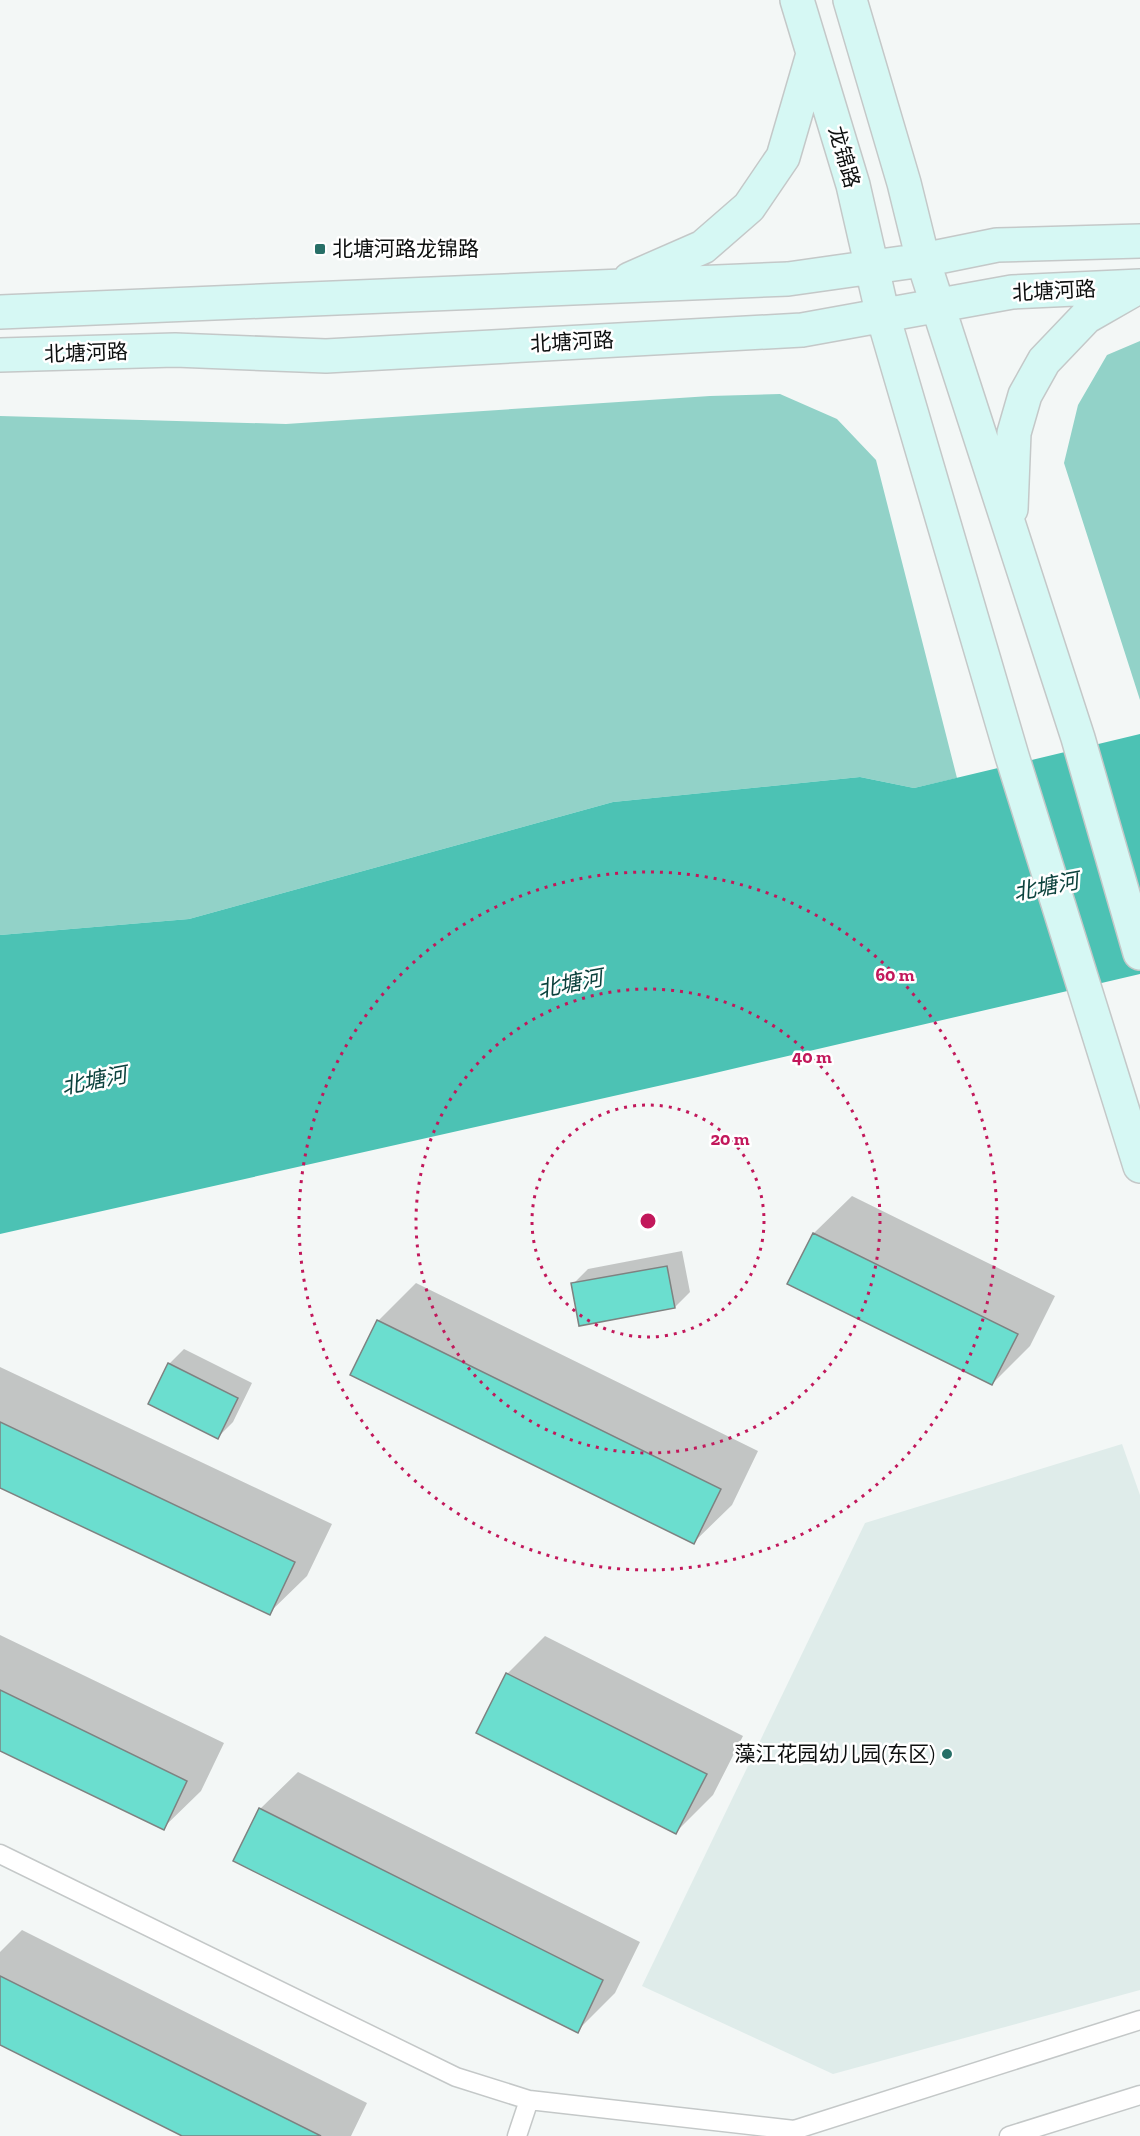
<svg xmlns="http://www.w3.org/2000/svg" width="1140" height="2136" font-family="'Zilla Slab','Noto Sans SC',serif">
<style>
.built{fill:#dfecea}
.green{fill:#92d2c8}
.water{fill:#4cc2b4}
.shadow{fill:#0003}
.building{fill:#6bdecf;stroke:#7e8281;stroke-width:1.5}
.lines{fill:none;stroke-linecap:round;stroke-linejoin:round}
.service-casing{stroke:#c4c8c8;stroke-width:21}
.secondary-casing{stroke:#c4c8c8;stroke-width:36}
.service{stroke:#fff;stroke-width:18}
.secondary{stroke:#d6f8f4;stroke-width:33}
.ring{fill:none;stroke:#c2185b;stroke-width:3;stroke-dasharray:3 6}
.poi-dot{fill:#276f67;stroke:#fff;stroke-width:2}
.labels{text-anchor:middle;stroke-width:5;stroke-linejoin:round;paint-order:stroke}
.street-label{font-size:21px;fill:#0d0f0f;stroke:#fff}
.poi-label{font-size:21px;fill:#0d0f0f;stroke:#fff;text-anchor:start}
.water-label{font-size:22px;font-style:italic;fill:#0c423d;stroke:#fff}
.centre{fill:#c2185b;stroke:#fff;stroke-width:3}
.ring-label{font-size:18px;text-anchor:middle;font-weight:bold;fill:#c2185b;stroke:#fff;stroke-width:5;stroke-linejoin:round;paint-order:stroke}
</style>
<rect width="100%" height="100%" fill="#f3f7f6"/>
<path class="built" d="M 1122,1444 L 1140,1495 L 1140,1990 L 833,2074 L 642,1986 L 865,1523 Z"/>
<path class="green" d="M 1140,341 L 1140,700 L 1064,463 L 1078,405 L 1107,355 Z
M 780,394 L 837,419 L 876,460 L 957,778 L 914,788 L 860,777 L 613,802 L 189,919 L 0,935 L 0,416 L 286,424 L 710,396 Z"/>
<path class="water" d="M 1140,734 L 1140,974 L 698,1077 L 0,1234 L 0,935 L 189,919 L 613,802 L 860,777 L 914,788 Z"/>
<path class="shadow" d="M 852,1196 L 1055,1296 L 1030,1346 L 992,1384 L 814,1233 Z
M 682,1251 L 690,1292 L 675,1307 L 573,1284 L 588,1269 Z
M 416,1283 L 758,1451 L 732,1505 L 694,1542 L 378,1321 Z
M 184,1349 L 252,1383 L 233,1422 L 218,1437 L 169,1364 Z
M 0,1367 L 332,1524 L 307,1576 L 269,1613 L 0,1486 Z
M 0,1635 L 224,1743 L 201,1791 L 163,1828 L 0,1749 Z
M 545,1636 L 743,1736 L 713,1795 L 676,1832 L 507,1674 Z
M 298,1772 L 640,1942 L 615,1993 L 577,2031 L 260,1809 Z
M 22,1930 L 367,2103 L 351,2136 L 186,2136 L 0,2043 L 0,1952 Z"/>
<path class="building" d="M 813,1233 L 1018,1334 L 992,1385 L 787,1284 Z
M 667,1266 L 675,1308 L 579,1326 L 571,1283 Z
M 377,1320 L 721,1489 L 694,1544 L 350,1375 Z
M 168,1363 L 238,1398 L 218,1439 L 148,1404 Z
M 0,1422 L 295,1562 L 270,1615 L 0,1488 Z
M 506,1673 L 707,1774 L 676,1834 L 476,1733 Z
M 0,1690 L 187,1781 L 164,1830 L 0,1751 Z
M 259,1808 L 603,1980 L 578,2033 L 233,1861 Z
M 0,1976 L 321,2136 L 182,2136 L 0,2045 Z"/>
<g class="lines">
<g class="service-casing">
<path id="service" d="M 0,1854 L 456,2077 L 529,2100 L 794,2130 L 1140,2020
M 517,2136 L 529,2100
M 1009,2136 L 1140,2095"/>
</g>
<g class="secondary-casing">
<path id="secondary" d="M 797,0 L 853,185 L 883,316 L 1012,756 L 1140,1166
M 850,0 L 904,183 L 923,260 L 1078,738 L 1140,953
M 630,279 L 703,247 L 749,207 L 783,157 L 813,54
M 0,312 L 788,279 L 923,260 L 997,245 L 1140,241
M 0,355 L 175,350 L 326,356 L 802,330 L 1012,292 L 1140,286
M 1011,509 L 1014,433 L 1025,395 L 1044,361 L 1086,317 L 1135,289"/>
</g>
<use href="#service" class="service"/>
<use href="#secondary" class="secondary"/>
</g>
<g class="ring">
<circle cx="648" cy="1221" r="116"/>
<circle cx="648" cy="1221" r="232"/>
<circle cx="648" cy="1221" r="349"/>
</g>
<g class="poi-dot">
<rect x="314" y="243" width="12" height="12" rx="3"/>
<circle cx="947" cy="1754" r="6"/>
</g>
<g class="labels">
<g class="street-label">
<text transform="translate(844 157) rotate(74)" y="7">龙锦路</text>
<text transform="translate(1054 291) rotate(-3)" y="7">北塘河路</text>
<text transform="translate(572 342) rotate(-3)" y="7">北塘河路</text>
<text transform="translate(86 353) rotate(-2)" y="7">北塘河路</text>
</g>
<g class="poi-label">
<text x="332" y="256">北塘河路龙锦路</text>
<text x="935" y="1761" text-anchor="end">藻江花园幼儿园(东区)</text>
</g>
<g class="water-label">
<text transform="translate(1046 886) rotate(-11)" y="8">北塘河</text>
<text transform="translate(570 983) rotate(-11)" y="8">北塘河</text>
<text transform="translate(94 1080) rotate(-11)" y="8">北塘河</text>
</g>
</g>
<circle cx="648" cy="1221" r="9" class="centre"/>
<g class="ring-label">
<text x="895" y="981">60 m</text>
<text x="812" y="1063">40 m</text>
<text x="730" y="1145">20 m</text>
</g>
</svg>
